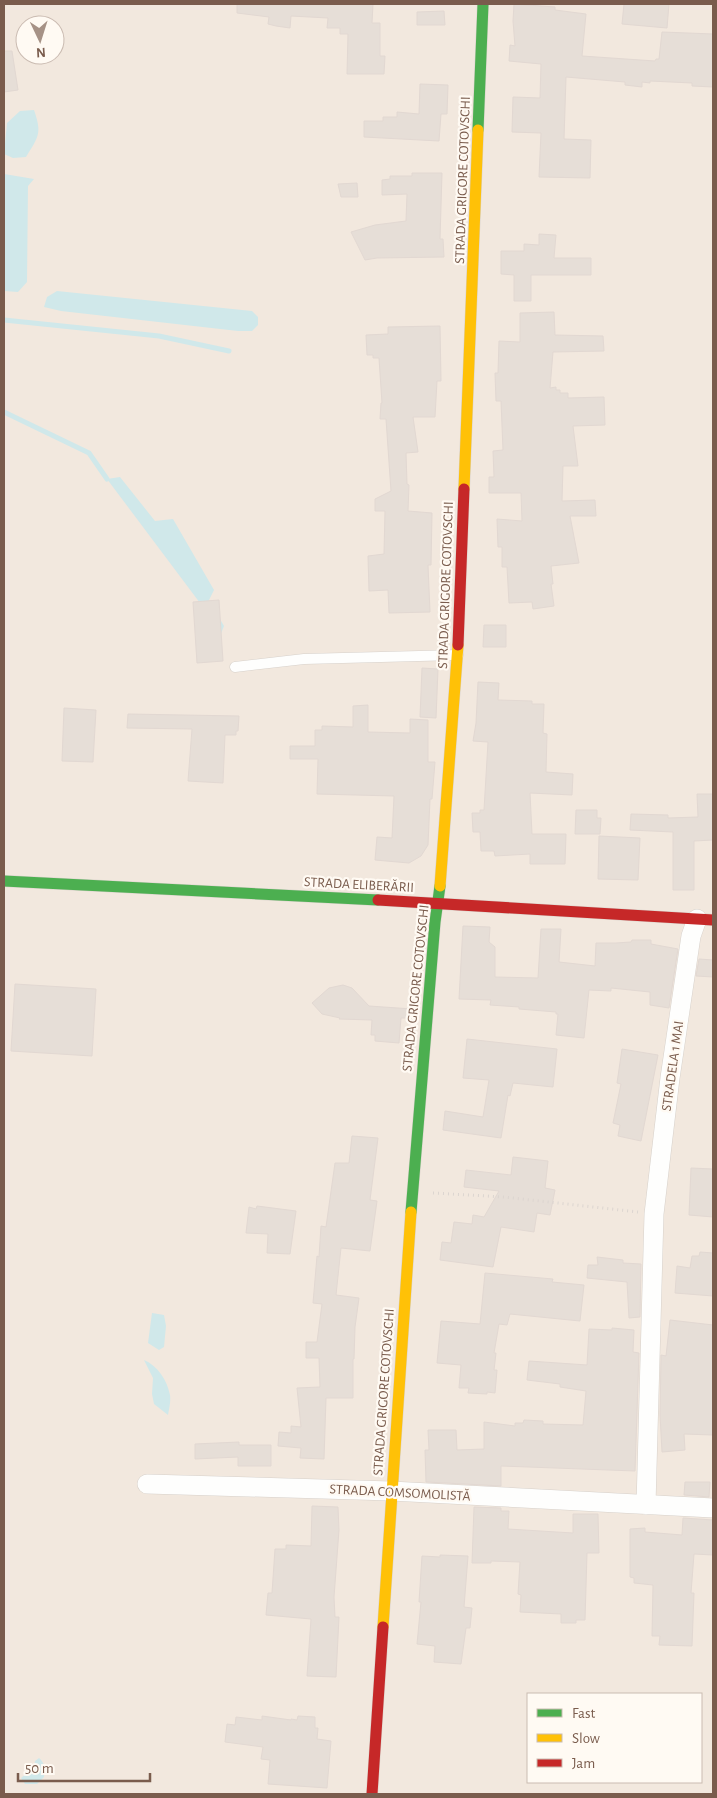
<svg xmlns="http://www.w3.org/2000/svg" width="717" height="1798" font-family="'Alegreya Sans',sans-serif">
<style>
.residential{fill:#f2e8de;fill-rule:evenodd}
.water{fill:#d0e8ea}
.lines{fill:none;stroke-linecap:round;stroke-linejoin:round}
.stream{stroke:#d0e8ea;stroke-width:5}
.building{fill:#e6ded7;stroke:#e2d8d2}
.lane-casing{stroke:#d7d1cb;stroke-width:11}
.street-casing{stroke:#d7d1cb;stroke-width:20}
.fast-casing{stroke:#d9d2cb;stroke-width:12}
.slow-casing{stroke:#d9d2cb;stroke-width:12}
.jam-casing{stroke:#d9d2cb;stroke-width:12}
.path{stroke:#dcd5d0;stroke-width:3;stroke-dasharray:1 4;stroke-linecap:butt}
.lane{stroke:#fefefd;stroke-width:10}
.street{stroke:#fefefd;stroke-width:19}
.fast{stroke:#4caf50;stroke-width:11}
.slow{stroke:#ffc107;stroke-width:11}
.jam{stroke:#c62828;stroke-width:11}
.labels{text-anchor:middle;stroke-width:4.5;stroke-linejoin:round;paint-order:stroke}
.street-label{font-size:14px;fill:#7a5c4d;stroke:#fffaf3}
</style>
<rect width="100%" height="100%" fill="#f9f5f0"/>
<path class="residential" d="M 4,4 L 713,4 L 713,1794 L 4,1794 ZM 25,25 L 55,25 L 55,55 L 25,55 ZM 528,1694 L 701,1694 L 701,1782 L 528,1782 Z"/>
<path class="water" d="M 34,110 C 42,133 39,136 26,157 L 13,158 L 4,154 L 7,123 L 20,111 Z
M 4,174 L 34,179 L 28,186 L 27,282 L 18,292 L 4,291 Z
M 57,291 L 252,311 L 258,317 L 258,325 L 252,331 L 238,331 L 61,311 L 44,307 L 47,297 Z
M 120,477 L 155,521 L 173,519 L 214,590 L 209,600 L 224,626 L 220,636 L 200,603 L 107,479 Z
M 152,1313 L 164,1315 L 166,1326 L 164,1347 L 159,1350 L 148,1343 Z
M 144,1360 C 158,1366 167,1380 170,1395 C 171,1401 169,1409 168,1415 L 154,1404 L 152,1394 L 153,1378 Z
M 39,1758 C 45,1763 45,1769 44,1777 L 37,1784 L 25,1784 L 21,1778 L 34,1767 L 35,1761 Z"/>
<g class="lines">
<path class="stream" d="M 4,320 L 159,336 L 229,351
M 4,412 L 89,453 L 107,479"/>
</g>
<path class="building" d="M 237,4 L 373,4 L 372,23 L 380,23 L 380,56 L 385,56 L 384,74 L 347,74 L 348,34 L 340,34 L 340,28 L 327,28 L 328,18 L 291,16 L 290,28 L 276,26 L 268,24 L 269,17 L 237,13 Z
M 514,4 L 555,7 L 555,10 L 586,14 L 582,56 L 655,61 L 656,59 L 659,59 L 662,32 L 713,34 L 713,87 L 692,86 L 692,83 L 650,81 L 650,83 L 642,82 L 642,87 L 625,85 L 625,82 L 566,77 L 564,139 L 591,140 L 590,178 L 539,177 L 541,133 L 512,132 L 513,97 L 540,98 L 541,64 L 509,61 L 510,45 L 515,46 L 513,21 Z
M 624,4 L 669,4 L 667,28 L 622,24 Z
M 444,11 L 445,25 L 417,25 L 417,12 Z
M 4,51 L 12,51 L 18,90 L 4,92 Z
M 420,84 L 448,85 L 447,114 L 441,114 L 439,141 L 364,137 L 364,121 L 383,121 L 383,117 L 397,117 L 397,112 L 419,114 Z
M 412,173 L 442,173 L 440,239 L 443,239 L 444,257 L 377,258 L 365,260 L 351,232 L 375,225 L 406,221 L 407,194 L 382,195 L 382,180 L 390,179 L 390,176 L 412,176 Z
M 357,183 L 358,197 L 341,197 L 338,184 Z
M 539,234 L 556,235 L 554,258 L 591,258 L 591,275 L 531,275 L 531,301 L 514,301 L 514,275 L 501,274 L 501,251 L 524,251 L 524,244 L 539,245 Z
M 554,312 L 555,335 L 603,336 L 604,351 L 553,352 L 550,388 L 556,387 L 556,390 L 560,390 L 560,393 L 568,393 L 568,398 L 604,397 L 605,425 L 573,426 L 578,466 L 563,466 L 562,501 L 595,500 L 596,516 L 570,516 L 579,563 L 551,566 L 553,584 L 551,584 L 554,606 L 533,609 L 532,602 L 509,603 L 507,567 L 502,567 L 502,547 L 498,547 L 497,519 L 522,521 L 521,493 L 489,493 L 489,477 L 494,477 L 493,451 L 503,450 L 501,401 L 496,401 L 495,373 L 498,373 L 499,341 L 520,342 L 520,313 Z
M 440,326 L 441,381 L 437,381 L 435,417 L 413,417 L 418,452 L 406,453 L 407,484 L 409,485 L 408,511 L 432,513 L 431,565 L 428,565 L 430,612 L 389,613 L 388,590 L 369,591 L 368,556 L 384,554 L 385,511 L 375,511 L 375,499 L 391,491 L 386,419 L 380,419 L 381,403 L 382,403 L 379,358 L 373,358 L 373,355 L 367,355 L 366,335 L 388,334 L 388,327 Z
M 219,600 L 223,661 L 197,663 L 193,602 Z
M 484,625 L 506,625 L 506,647 L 483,647 Z
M 422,668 L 438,669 L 436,718 L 420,717 Z
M 478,682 L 499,683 L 498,700 L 532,701 L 532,704 L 544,704 L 543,733 L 547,734 L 546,772 L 573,774 L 572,795 L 530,793 L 532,834 L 566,834 L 565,864 L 530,864 L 530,854 L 495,856 L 494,851 L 481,851 L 480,832 L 473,832 L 472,813 L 480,813 L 480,810 L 484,810 L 488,742 L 473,741 L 476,723 Z
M 368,705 L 368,732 L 410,733 L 410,719 L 428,720 L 428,762 L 435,762 L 432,799 L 430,799 L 428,845 L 421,856 L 409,863 L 375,860 L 377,837 L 392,838 L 394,796 L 317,794 L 318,759 L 290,759 L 290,746 L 315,746 L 315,730 L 322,730 L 322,726 L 353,727 L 353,706 Z
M 64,708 L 96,710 L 93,762 L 62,761 Z
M 128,714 L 239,716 L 238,731 L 236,731 L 236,735 L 225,735 L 223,783 L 188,781 L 192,729 L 127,728 Z
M 697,794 L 713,794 L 713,840 L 694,841 L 694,890 L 673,890 L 673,832 L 630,830 L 631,814 L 668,815 L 668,818 L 698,817 Z
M 576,810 L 597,810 L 597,818 L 601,818 L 600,834 L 575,834 Z
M 599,836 L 640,838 L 638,880 L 598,879 Z
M 463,926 L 490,927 L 489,942 L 495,947 L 495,977 L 538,978 L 541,929 L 561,929 L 559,962 L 595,966 L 596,943 L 616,943 L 631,942 L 632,940 L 651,940 L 651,944 L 678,949 L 669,1008 L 650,1005 L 650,992 L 611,988 L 611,991 L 589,990 L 584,1038 L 556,1035 L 558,1014 L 556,1014 L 556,1012 L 519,1009 L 519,1007 L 490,1005 L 491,1000 L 459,999 Z
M 699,959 L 713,960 L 713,977 L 696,976 Z
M 15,984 L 96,989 L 92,1056 L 11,1051 Z
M 343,985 L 352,988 L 369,1006 L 412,1009 L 412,1018 L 401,1018 L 399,1043 L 375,1041 L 375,1035 L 371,1035 L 372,1020 L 339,1019 L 340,1018 L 322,1014 L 312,1003 L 329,988 Z
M 467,1039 L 557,1049 L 553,1087 L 513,1083 L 510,1096 L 508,1095 L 501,1138 L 443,1130 L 445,1111 L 483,1117 L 489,1080 L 463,1078 Z
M 622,1049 L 658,1055 L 641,1141 L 618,1136 L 620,1125 L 613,1123 L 621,1084 L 617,1083 Z
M 352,1136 L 378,1138 L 370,1200 L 377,1201 L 370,1251 L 341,1248 L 336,1295 L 359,1298 L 355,1327 L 354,1359 L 353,1359 L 353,1398 L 326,1398 L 324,1459 L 300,1458 L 301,1448 L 278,1446 L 279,1432 L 291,1433 L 291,1426 L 301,1427 L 297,1388 L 320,1387 L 319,1358 L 306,1358 L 306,1342 L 317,1342 L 322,1304 L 313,1303 L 317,1256 L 319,1257 L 321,1226 L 326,1227 L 335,1163 L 349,1163 Z
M 513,1157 L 548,1161 L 545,1188 L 555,1190 L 550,1215 L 537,1213 L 534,1232 L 501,1227 L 493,1267 L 440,1260 L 442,1242 L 451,1243 L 454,1222 L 472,1224 L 473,1215 L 484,1217 L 499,1191 L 464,1187 L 466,1170 L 511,1175 Z
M 691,1168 L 713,1169 L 713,1217 L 689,1215 Z
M 257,1206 L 296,1211 L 290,1254 L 267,1253 L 268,1234 L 246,1233 L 249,1207 L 256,1209 Z
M 700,1252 L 713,1253 L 713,1296 L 675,1293 L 677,1266 L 690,1268 L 692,1256 L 699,1256 Z
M 597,1257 L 623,1260 L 623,1263 L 641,1264 L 640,1317 L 629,1318 L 627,1282 L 587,1278 L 588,1265 L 598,1265 Z
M 485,1273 L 553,1279 L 552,1282 L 584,1285 L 580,1321 L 510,1314 L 507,1325 L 499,1324 L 494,1353 L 496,1353 L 494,1370 L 497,1370 L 495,1393 L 487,1392 L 487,1394 L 468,1393 L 469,1388 L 459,1388 L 461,1365 L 437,1363 L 441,1321 L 480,1324 Z
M 670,1320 L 713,1325 L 713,1435 L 684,1434 L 685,1450 L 662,1452 L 660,1415 L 661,1355 L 666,1356 Z
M 612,1328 L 634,1330 L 633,1352 L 639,1353 L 635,1471 L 501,1466 L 501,1486 L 426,1482 L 425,1450 L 429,1450 L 428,1430 L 456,1430 L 457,1450 L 484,1449 L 484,1422 L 515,1426 L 515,1423 L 523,1423 L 524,1420 L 543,1421 L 543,1424 L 583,1425 L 586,1391 L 560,1387 L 560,1384 L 527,1380 L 529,1361 L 587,1365 L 589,1329 L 612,1330 Z
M 239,1442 L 239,1445 L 271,1445 L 271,1466 L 238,1466 L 238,1457 L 195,1459 L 195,1444 Z
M 685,1482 L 710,1482 L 709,1497 L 684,1495 Z
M 312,1506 L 338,1507 L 339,1530 L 334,1597 L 335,1617 L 339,1617 L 336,1677 L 307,1676 L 311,1619 L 266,1615 L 268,1593 L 272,1593 L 275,1549 L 286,1549 L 286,1545 L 311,1546 Z
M 474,1507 L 501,1508 L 501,1511 L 509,1511 L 508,1529 L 573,1533 L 573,1514 L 598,1514 L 599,1553 L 587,1553 L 585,1620 L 576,1620 L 576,1623 L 561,1623 L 561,1614 L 520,1612 L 521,1595 L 518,1594 L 520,1562 L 491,1561 L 491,1563 L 472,1563 Z
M 683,1518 L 713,1520 L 713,1555 L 694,1554 L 691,1593 L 694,1593 L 692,1646 L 659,1645 L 660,1636 L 652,1636 L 653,1585 L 634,1583 L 634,1578 L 630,1577 L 630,1529 L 645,1528 L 645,1532 L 682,1535 Z
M 440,1555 L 468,1556 L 464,1607 L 472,1608 L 470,1628 L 466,1628 L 461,1664 L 434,1662 L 435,1646 L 417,1644 L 421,1602 L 419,1602 L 422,1556 L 440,1557 Z
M 262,1716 L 291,1720 L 291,1719 L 297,1720 L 298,1716 L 315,1717 L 315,1728 L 318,1728 L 317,1739 L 331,1741 L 327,1788 L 268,1784 L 270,1760 L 261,1759 L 263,1747 L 225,1742 L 227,1724 L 235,1725 L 236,1717 L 262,1720 Z"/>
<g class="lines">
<g class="lane-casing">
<path id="lane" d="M 235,667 L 304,659 L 458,655"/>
</g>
<g class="street-casing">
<path id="street" d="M 147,1484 L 391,1491 L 713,1508
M 646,1505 L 654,1214 L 670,1078 L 691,936 L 697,919"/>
</g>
<g class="fast-casing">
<path id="fast" d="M 478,130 L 483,4
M 4,881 L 378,900
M 411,1212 L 435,922 L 440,886"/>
</g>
<g class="slow-casing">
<path id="slow" d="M 464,489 L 478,130
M 440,886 L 458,645
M 383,1627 L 411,1212"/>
</g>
<g class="jam-casing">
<path id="jam" d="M 458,645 L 464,489
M 378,900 L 713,920
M 372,1794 L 383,1627"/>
</g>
<path class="path" d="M 433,1193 L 504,1197 L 638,1212"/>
<use href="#lane" class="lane"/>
<use href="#street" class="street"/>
<use href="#fast" class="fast"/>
<use href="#slow" class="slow"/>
<use href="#jam" class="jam"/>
</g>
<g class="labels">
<g class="street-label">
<text transform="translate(462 180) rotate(-88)" y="5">STRADA GRIGORE COTOVSCHI</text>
<text transform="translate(445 585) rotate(-88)" y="5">STRADA GRIGORE COTOVSCHI</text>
<text transform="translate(359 884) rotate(3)" y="5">STRADA ELIBERĂRII</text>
<text transform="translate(415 988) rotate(-84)" y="5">STRADA GRIGORE COTOVSCHI</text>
<text transform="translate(672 1066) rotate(-82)" y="5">STRADELA 1 MAI</text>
<text transform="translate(383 1392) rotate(-86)" y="5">STRADA GRIGORE COTOVSCHI</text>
<text transform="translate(400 1492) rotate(3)" y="5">STRADA COMSOMOLISTĂ</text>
</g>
</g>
<rect width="717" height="1798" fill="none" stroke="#7a5c4d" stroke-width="10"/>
<rect x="527" y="1693" width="175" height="90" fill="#fffaf3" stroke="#cabbb1"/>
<rect x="537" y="1709" width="25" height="8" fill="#4caf50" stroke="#cabbb1"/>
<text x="572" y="1718" font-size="15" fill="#7a5c4d">Fast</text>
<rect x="537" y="1734" width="25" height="8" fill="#ffc107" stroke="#cabbb1"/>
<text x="572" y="1743" font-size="15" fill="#7a5c4d">Slow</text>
<rect x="537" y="1759" width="25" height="8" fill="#c62828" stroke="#cabbb1"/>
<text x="572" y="1768" font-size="15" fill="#7a5c4d">Jam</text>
<g transform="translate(40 40) rotate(176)"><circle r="24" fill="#fffaf3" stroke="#cabbb1"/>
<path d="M0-4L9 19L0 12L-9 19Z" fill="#a69286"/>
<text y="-8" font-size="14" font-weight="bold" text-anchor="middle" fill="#7a5c4d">N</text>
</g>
<path d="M18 1773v8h132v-8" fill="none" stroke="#7a5c4d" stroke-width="2.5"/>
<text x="25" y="1773" font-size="15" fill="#7a5c4d" stroke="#fffaf3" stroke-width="4" paint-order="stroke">50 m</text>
</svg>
